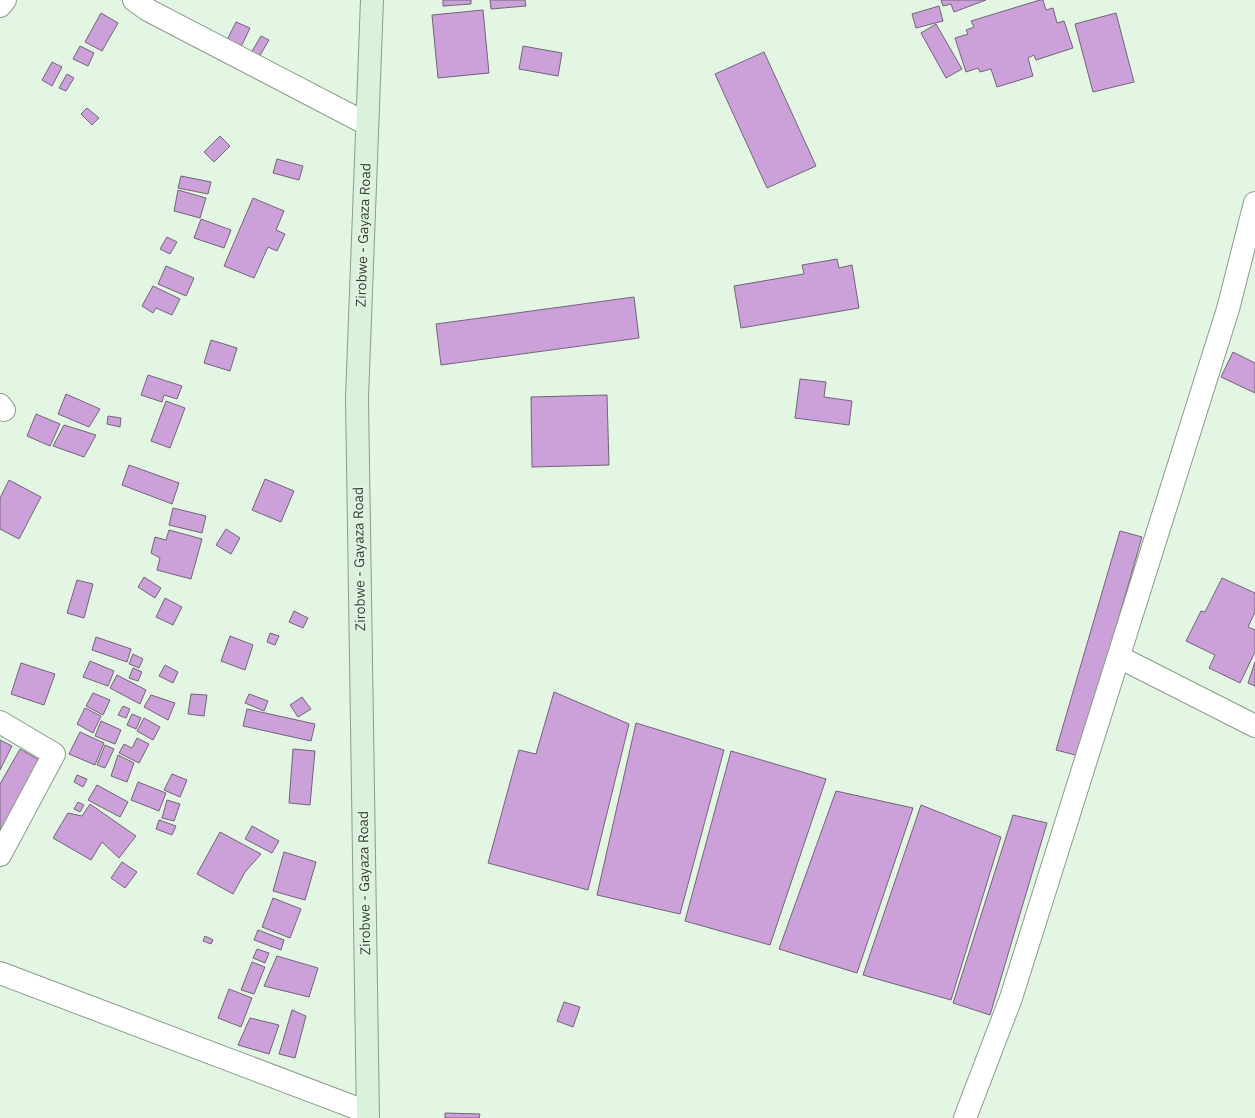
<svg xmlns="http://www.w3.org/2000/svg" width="1255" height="1118" font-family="'IBM Plex Sans',sans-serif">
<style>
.building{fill:#cca1d9;stroke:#726477}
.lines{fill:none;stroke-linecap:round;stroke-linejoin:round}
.street-casing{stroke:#8a9c8a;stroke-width:24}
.secondary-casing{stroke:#8a9c8a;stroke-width:24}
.street{stroke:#fff;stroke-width:22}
.secondary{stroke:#daf1db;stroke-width:22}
.labels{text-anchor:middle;stroke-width:3.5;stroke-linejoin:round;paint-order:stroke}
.street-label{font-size:14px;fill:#373f37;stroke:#e3f6e3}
</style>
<rect width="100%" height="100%" fill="#e3f6e3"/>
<path class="building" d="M 443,0 L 471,0 L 471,4 L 443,6 Z
M 490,0 L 525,0 L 526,6 L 491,9 Z
M 941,0 L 986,0 L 954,12 L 951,4 L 943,6 Z
M 1040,0 L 1043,0 L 1046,10 L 1053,8 L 1057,23 L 1064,21 L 1073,48 L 1036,60 L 1034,55 L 1028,58 L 1033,76 L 997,87 L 991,69 L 980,72 L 978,68 L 966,72 L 955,38 L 968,34 L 966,30 L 974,27 L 971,21 Z
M 939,6 L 943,21 L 916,28 L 912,14 Z
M 483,10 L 489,73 L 438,78 L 432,15 Z
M 101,13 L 118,23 L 102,51 L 85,42 Z
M 1116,13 L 1134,82 L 1093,92 L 1075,24 Z
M 236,22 L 250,28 L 240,49 L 226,42 Z
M 936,24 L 962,69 L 946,78 L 921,33 Z
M 261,36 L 269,40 L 259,57 L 251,53 Z
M 80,46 L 94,53 L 88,66 L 73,59 Z
M 523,46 L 562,53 L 558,76 L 519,69 Z
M 764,52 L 816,166 L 767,188 L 715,74 Z
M 52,62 L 62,67 L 52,86 L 42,80 Z
M 67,74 L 74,78 L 66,91 L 59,88 Z
M 87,108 L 99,118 L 92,125 L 81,114 Z
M 220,136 L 230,146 L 214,162 L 204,152 Z
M 277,159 L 303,166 L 299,180 L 273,173 Z
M 181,176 L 211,182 L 208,194 L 178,188 Z
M 178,190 L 206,198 L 200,218 L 174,211 Z
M 253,198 L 284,211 L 276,230 L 285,234 L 277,251 L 268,247 L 254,278 L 224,266 Z
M 201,219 L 231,230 L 224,248 L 194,238 Z
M 167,237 L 177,242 L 170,254 L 160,249 Z
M 837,259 L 839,268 L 852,265 L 859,308 L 741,328 L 734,286 L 804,274 L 802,265 Z
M 166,266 L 194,278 L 186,296 L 158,284 Z
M 153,286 L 180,299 L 172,315 L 156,308 L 153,313 L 142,306 Z
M 634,297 L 639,338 L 441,365 L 436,324 Z
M 211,340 L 237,348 L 230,371 L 204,363 Z
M 1233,352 L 1255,363 L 1255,393 L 1221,377 Z
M 148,375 L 182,386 L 177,399 L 164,395 L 162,402 L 141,395 Z
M 800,379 L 826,382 L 824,397 L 852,401 L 849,425 L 795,418 Z
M 66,394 L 100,409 L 89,427 L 58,414 Z
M 607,395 L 609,465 L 532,467 L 531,397 Z
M 166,401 L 185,408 L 170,448 L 151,441 Z
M 36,414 L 60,424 L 50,446 L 27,436 Z
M 108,416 L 121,418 L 120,427 L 107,424 Z
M 64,425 L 96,435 L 84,457 L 53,446 Z
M 129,465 L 179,483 L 172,504 L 122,485 Z
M 265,479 L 294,491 L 281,522 L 252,510 Z
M 9,480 L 41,497 L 19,539 L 0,529 L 0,498 Z
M 173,508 L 206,516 L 202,533 L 169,525 Z
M 226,529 L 240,538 L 231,554 L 216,545 Z
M 169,530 L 202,539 L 191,579 L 157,570 L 160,558 L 151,553 L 155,537 L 166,540 Z
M 1120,531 L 1142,537 L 1079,756 L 1056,750 Z
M 144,577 L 161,588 L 155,598 L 138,587 Z
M 1222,578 L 1255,593 L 1255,612 L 1248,627 L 1255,630 L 1255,652 L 1240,683 L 1209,668 L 1215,655 L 1186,641 L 1201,611 L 1205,612 Z
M 77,580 L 93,584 L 84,618 L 67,613 Z
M 165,598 L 182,607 L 173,625 L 156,617 Z
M 294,611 L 308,618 L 303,628 L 289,622 Z
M 270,633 L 279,636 L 275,645 L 267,642 Z
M 230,636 L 253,645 L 245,670 L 221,661 Z
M 96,637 L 131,649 L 127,662 L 92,650 Z
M 133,654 L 143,659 L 139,668 L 129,664 Z
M 90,661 L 114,671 L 108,686 L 83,677 Z
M 1255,662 L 1255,686 L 1248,683 Z
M 21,663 L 55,674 L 44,705 L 11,694 Z
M 165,665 L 178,672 L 173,683 L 159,676 Z
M 133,668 L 142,672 L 138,681 L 129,678 Z
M 117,675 L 146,690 L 140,704 L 110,688 Z
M 554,692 L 629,724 L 588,890 L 488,863 L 519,750 L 536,754 Z
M 93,693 L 110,700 L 103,715 L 86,706 Z
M 191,694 L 207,695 L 204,716 L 188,714 Z
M 249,694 L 268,701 L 264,711 L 245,703 Z
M 151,695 L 175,703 L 168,720 L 144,707 Z
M 302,697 L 311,709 L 298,717 L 290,705 Z
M 123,706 L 130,709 L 126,718 L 118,715 Z
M 85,708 L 101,716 L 93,733 L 77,724 Z
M 247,709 L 315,724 L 311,741 L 243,726 Z
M 132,714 L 141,718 L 136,729 L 127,725 Z
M 144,718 L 160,727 L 153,740 L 137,731 Z
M 101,721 L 121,730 L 115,744 L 95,736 Z
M 636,723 L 724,750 L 680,914 L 597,895 Z
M 80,732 L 104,743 L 95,765 L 69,754 Z
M 137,738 L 149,744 L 139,763 L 119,753 L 124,744 L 132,748 Z
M 0,740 L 12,746 L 0,770 Z
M 105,745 L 114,749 L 105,768 L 97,765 Z
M 20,749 L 41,761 L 0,835 L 0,784 Z
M 293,749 L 315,751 L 310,805 L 289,803 Z
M 731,751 L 826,779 L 770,945 L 685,921 Z
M 118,755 L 134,763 L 127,782 L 111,776 Z
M 172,774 L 187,780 L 180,797 L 164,790 Z
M 77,775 L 87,779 L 83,787 L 74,782 Z
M 138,782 L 166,793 L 159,811 L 131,800 Z
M 97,785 L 128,802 L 120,817 L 88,800 Z
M 836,791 L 913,808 L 857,973 L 779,949 Z
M 167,800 L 180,804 L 174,821 L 162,818 Z
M 78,802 L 84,805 L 80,812 L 74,809 Z
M 90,804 L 136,836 L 119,858 L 102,842 L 91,860 L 53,838 L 68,813 L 82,816 Z
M 921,805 L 1001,837 L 951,1000 L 863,975 Z
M 1013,815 L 1047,823 L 990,1015 L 953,1003 Z
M 159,820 L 176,826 L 172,835 L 156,829 Z
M 252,826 L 279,841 L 272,853 L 245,839 Z
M 220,832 L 261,854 L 245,872 L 233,894 L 197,874 Z
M 284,852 L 316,862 L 305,900 L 273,891 Z
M 122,862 L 137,872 L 125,888 L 111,878 Z
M 273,898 L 301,909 L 290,938 L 262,927 Z
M 258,930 L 284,940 L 281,950 L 254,940 Z
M 205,936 L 213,940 L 211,944 L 203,941 Z
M 257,949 L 269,953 L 265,963 L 253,958 Z
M 277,956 L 318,968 L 309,997 L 264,986 Z
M 252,962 L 265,967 L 254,994 L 241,990 Z
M 229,989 L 252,998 L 241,1027 L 218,1018 Z
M 564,1002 L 580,1007 L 573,1027 L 557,1021 Z
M 292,1010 L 306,1016 L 295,1058 L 279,1054 Z
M 250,1018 L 279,1025 L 269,1054 L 238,1045 Z
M 445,1113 L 480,1114 L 479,1118 L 445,1118 Z"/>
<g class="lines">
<g class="street-casing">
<path id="street" d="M 134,0 L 148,10 L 367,124
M 0,6 L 5,0
M 0,405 L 4,410
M 1119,657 L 1255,726
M 0,722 L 54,754 L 0,855
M 0,973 L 367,1112
M 965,1118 L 1011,998 L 1228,309 L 1255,203"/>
</g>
<g class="secondary-casing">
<path id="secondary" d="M 368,1118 L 357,398 L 372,0"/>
</g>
<use href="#street" class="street"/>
<use href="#secondary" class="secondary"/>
</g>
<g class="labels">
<g class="street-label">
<text transform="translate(363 235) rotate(-88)" y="5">Zirobwe - Gayaza Road</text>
<text transform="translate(359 559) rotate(-91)" y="5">Zirobwe - Gayaza Road</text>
<text transform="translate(364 883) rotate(-91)" y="5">Zirobwe - Gayaza Road</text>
</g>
</g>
</svg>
